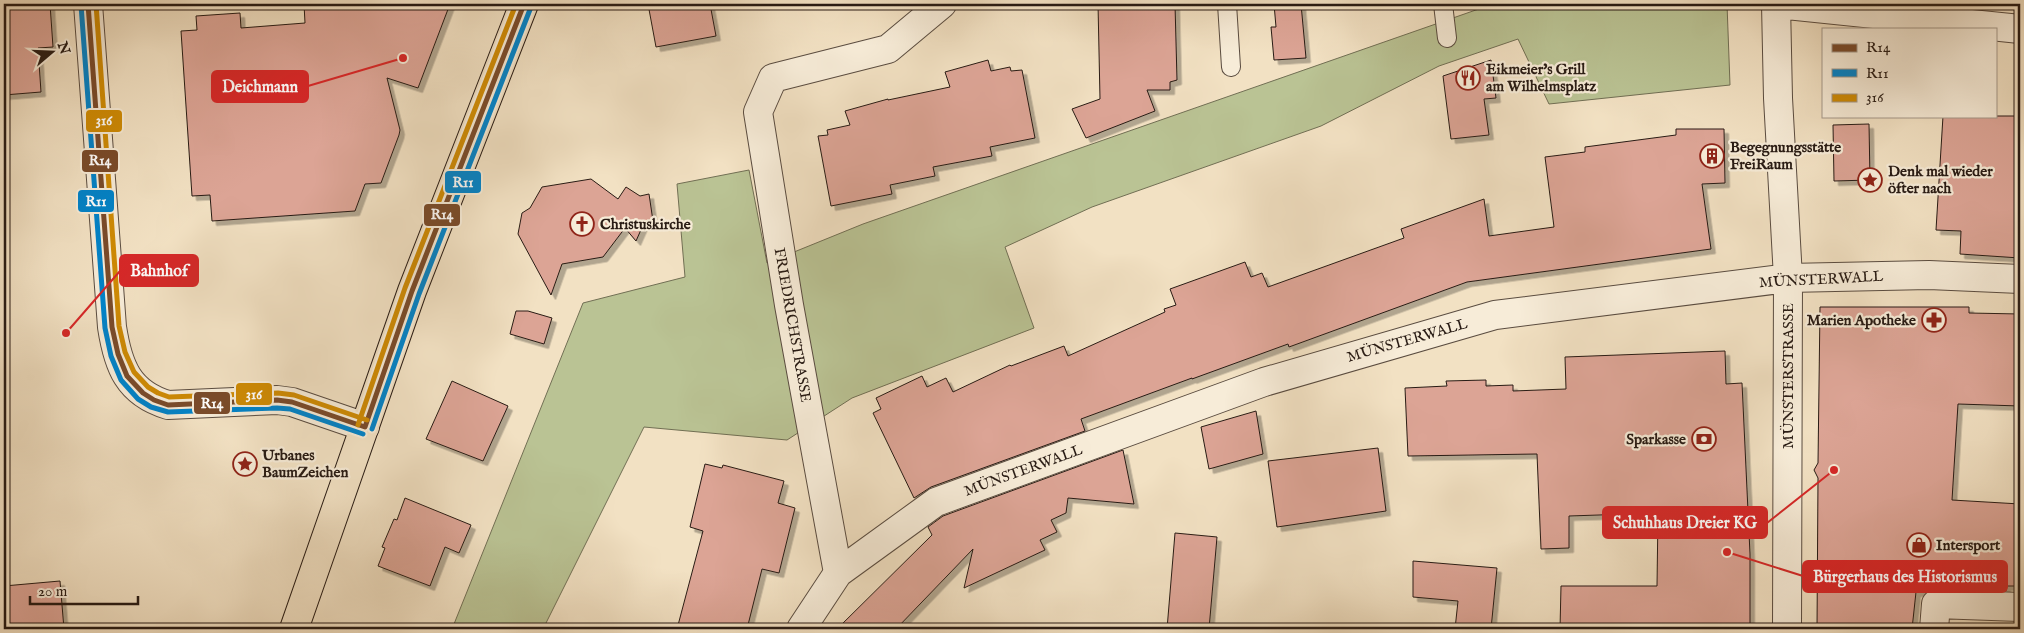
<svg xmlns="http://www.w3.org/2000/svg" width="2024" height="633" font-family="'IM FELL English',serif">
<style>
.green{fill:#bac394;stroke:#716f54}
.building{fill:#dca495;stroke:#281b14;filter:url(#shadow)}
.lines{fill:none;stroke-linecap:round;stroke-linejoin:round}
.lane-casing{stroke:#5a4c40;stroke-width:20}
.street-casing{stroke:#5a4c40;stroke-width:30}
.primary-casing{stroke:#281b14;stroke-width:30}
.lane{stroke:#f7ecd8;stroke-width:18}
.street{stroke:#f7ecd8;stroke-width:28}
.primary{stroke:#f2e1c3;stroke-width:28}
.bus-1-casing{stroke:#f7ecd8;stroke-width:9}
.bus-2-casing{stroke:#f7ecd8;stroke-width:9}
.bus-3-casing{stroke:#f7ecd8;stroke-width:9}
.bus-1{stroke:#7a4b2a;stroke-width:5}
.bus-2{stroke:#0083ca;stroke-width:5}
.bus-3{stroke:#ce8a04;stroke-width:5}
.labels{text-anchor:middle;stroke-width:4.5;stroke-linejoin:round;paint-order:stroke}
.poi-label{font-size:15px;font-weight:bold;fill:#281b14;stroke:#f7ecd8;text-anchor:start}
.street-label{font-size:15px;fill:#281b14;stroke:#f7ecd8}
.leader{fill:none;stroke:#d62828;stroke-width:2}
.callout-dot{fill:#d62828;stroke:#f7ecd8;stroke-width:2}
.callout{fill:#d62828;stroke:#d62828;stroke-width:2}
.callout-label{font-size:16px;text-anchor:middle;font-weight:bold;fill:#fff}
.line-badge{stroke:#f7ecd8;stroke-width:2}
.badge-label{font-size:14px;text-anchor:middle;font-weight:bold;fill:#fff}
</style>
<defs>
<filter id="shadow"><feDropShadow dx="4.5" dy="4.5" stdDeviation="0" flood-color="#0004"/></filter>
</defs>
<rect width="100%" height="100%" fill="#f2e1c3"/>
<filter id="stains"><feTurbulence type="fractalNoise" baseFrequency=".004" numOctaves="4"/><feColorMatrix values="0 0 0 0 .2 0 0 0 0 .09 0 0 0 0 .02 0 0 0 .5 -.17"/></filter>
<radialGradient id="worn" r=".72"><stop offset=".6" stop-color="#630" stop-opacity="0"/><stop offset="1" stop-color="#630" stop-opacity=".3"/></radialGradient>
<path class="green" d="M 1493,4 L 1727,4 L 1730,85 L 1549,104 L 1518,39 L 1439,66 L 1321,126 L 1092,207 L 1005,247 L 1034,328 L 852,398 L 787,440 L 644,427 L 543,629 L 452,629 L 583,303 L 685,277 L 677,184 L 749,170 L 767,263 L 863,224 Z"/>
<path class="building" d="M 4,4 L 50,4 L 53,47 L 38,48 L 41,92 L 4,95 Z
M 304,4 L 450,4 L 418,88 L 387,78 L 400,130 L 399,135 L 381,183 L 365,184 L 355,211 L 212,221 L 210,195 L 192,196 L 181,31 L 197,30 L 196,16 L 240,13 L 241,28 L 305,23 Z
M 648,4 L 710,4 L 716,36 L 656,47 Z
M 1098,4 L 1175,4 L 1177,80 L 1170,82 L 1170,90 L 1147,90 L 1155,111 L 1086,138 L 1072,109 L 1100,99 Z
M 1274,4 L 1301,4 L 1306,58 L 1274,60 L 1271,27 L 1276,27 Z
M 988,60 L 991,71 L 1010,67 L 1011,71 L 1022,70 L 1035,138 L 990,147 L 992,156 L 933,167 L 935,176 L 890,185 L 892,194 L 831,206 L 818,136 L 828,135 L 827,130 L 850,125 L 845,111 L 888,99 L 888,100 L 950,87 L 945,72 Z
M 1491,60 L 1496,98 L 1484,99 L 1489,135 L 1451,139 L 1443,76 Z
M 1943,116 L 2020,116 L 2020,258 L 1960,254 L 1961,231 L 1936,230 Z
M 1869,124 L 1870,180 L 1834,181 L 1833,125 Z
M 1676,129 L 1724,129 L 1725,183 L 1702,184 L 1711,249 L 1467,282 L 1289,347 L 1288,344 L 1192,379 L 1192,378 L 1081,419 L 1085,431 L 931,487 L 914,498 L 873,413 L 881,409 L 876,398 L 922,376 L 927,387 L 946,378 L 953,392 L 1010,365 L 1011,366 L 1064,346 L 1068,356 L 1165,312 L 1164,309 L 1176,305 L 1170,289 L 1245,262 L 1251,277 L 1262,273 L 1268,287 L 1404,238 L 1401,229 L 1484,199 L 1489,236 L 1554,227 L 1545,157 L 1585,152 L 1585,147 L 1676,135 Z
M 591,179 L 618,199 L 626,187 L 640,196 L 649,194 L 653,221 L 644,223 L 636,241 L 625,228 L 603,257 L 562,264 L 551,295 L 518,234 L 522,213 L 530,208 L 542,187 Z
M 1820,307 L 1969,307 L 1969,313 L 2020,314 L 2020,406 L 1958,404 L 1952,500 L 2020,504 L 2020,586 L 2006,586 L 2006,591 L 1937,588 L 1926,592 L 1916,592 L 1912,629 L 1817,629 L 1818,478 L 1814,470 L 1818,463 Z
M 516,311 L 528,311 L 552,318 L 544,344 L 510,334 Z
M 1725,351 L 1726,384 L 1742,383 L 1750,554 L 1750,629 L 1560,629 L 1561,586 L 1657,586 L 1658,513 L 1569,516 L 1569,548 L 1541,549 L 1537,454 L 1408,456 L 1405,388 L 1447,386 L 1446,381 L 1486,380 L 1486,386 L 1513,385 L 1513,391 L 1566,389 L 1565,357 Z
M 452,381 L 508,406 L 483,461 L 426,439 Z
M 1256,411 L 1263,454 L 1209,469 L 1201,427 Z
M 1378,448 L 1386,511 L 1277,527 L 1268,461 Z
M 1123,450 L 1134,504 L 1068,498 L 1066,513 L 1051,520 L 1057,532 L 1040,540 L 1045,550 L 964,588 L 973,549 L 896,629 L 837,629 L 932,535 L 928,527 L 943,516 Z
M 705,464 L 722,468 L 723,465 L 784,481 L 778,503 L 795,508 L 779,573 L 762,569 L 747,629 L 677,629 L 703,531 L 690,527 Z
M 405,498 L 471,525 L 459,553 L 445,547 L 430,586 L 378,566 L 385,548 L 382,547 L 394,519 L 397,520 Z
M 1175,533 L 1217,537 L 1209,629 L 1167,629 Z
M 1413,561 L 1497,568 L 1491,629 L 1455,629 L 1458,601 L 1413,597 Z
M 60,581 L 64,629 L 4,629 L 4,586 Z"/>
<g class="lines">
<g class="lane-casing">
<path id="lane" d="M 1227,4 L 1231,67
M 1443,4 L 1447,38"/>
</g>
<g class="street-casing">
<path id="street" d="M 88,4 L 112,327 C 118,366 128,393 168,405 L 277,400 L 292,402 L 365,427
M 1776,4 L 1778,98 L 1788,278 L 1787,629
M 1776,4 L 2020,29
M 838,573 L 789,305 L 758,112 L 773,78 L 888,49 L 942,4
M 801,629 L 838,573 L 936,502 L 1264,382 L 1495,315 L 1788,278 L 1929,275 L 2020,279
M 1934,629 L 1936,604 L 2020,607"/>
</g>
<g class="primary-casing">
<path id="primary" d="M 294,629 L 412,291 L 524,4"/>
</g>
<use href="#lane" class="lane"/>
<use href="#street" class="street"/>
<use href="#primary" class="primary"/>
<g class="bus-1-casing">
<path id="bus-1" d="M 88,4 L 112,327 L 118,354 L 127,376 L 143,393 L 154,400 L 168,405 L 277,400 L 292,402 L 365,427
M 365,427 L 412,291 L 524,4"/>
</g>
<g class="bus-2-casing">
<path id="bus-2" d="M 81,5 L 105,328 L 111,356 L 121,380 L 138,399 L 151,407 L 168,412 L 277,408 L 290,409 L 363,434
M 372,429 L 419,294 L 531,7"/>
</g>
<g class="bus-3-casing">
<path id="bus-3" d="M 96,4 L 119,326 L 125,352 L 134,372 L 148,387 L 158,393 L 169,397 L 278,393 L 294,395 L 367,420
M 358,425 L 405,288 L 516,4"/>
</g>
<use href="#bus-1" class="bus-1"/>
<use href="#bus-2" class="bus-2"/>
<use href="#bus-3" class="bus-3"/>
</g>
<defs>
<g id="restaurant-ring" transform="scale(1.25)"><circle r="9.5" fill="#f7ecd8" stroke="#8f2418" stroke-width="1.5"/><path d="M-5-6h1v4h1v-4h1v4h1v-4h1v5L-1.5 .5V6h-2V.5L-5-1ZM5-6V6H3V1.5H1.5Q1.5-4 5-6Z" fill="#8f2418"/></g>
<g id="building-ring" transform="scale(1.25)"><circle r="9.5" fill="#f7ecd8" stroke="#8f2418" stroke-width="1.5"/><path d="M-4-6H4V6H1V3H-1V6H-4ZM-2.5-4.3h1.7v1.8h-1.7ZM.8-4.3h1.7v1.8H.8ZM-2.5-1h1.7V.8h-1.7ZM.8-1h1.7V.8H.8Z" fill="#8f2418"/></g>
<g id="sight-ring" transform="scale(1.25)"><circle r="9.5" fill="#f7ecd8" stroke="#8f2418" stroke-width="1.5"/><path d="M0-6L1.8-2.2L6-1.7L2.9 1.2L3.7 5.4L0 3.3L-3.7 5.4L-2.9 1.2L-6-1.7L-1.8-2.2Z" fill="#8f2418"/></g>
<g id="church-ring" transform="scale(1.25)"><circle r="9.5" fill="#f7ecd8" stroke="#8f2418" stroke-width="1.5"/><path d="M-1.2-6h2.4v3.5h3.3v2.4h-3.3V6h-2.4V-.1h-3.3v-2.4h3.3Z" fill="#8f2418"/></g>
<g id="pharmacy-ring" transform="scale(1.25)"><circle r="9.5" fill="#f7ecd8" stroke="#8f2418" stroke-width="1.5"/><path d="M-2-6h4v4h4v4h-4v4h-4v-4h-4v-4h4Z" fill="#8f2418"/></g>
<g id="bank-ring" transform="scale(1.25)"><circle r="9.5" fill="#f7ecd8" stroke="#8f2418" stroke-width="1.5"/><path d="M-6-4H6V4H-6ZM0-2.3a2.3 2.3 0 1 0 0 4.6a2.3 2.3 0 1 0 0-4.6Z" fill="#8f2418"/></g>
<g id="shop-ring" transform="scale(1.25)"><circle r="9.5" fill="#f7ecd8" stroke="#8f2418" stroke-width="1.5"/><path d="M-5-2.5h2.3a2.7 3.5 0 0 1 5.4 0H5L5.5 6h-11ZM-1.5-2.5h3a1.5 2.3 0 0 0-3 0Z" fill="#8f2418"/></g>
</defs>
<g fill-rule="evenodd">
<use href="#restaurant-ring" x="1468" y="78"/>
<use href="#building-ring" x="1712" y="156"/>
<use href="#sight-ring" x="1870" y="180"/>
<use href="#church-ring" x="582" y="224"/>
<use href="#pharmacy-ring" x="1934" y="320"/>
<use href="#bank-ring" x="1704" y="439"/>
<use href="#sight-ring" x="245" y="464"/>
<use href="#shop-ring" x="1919" y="545"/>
</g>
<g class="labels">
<g class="poi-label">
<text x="1486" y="74">Eikmeier's Grill<tspan x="1486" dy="17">am Wilhelmsplatz</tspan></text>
<text x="1730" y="152">Begegnungsstätte<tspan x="1730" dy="17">FreiRaum</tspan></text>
<text x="1888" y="176">Denk mal wieder<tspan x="1888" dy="17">öfter nach</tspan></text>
<text x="600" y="229">Christuskirche</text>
<text x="1916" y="325" text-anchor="end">Marien Apotheke</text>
<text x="1686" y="444" text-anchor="end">Sparkasse</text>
<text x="262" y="460">Urbanes<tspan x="262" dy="17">BaumZeichen</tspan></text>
<text x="1936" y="550">Intersport</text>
</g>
<g class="street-label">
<text transform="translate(1821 279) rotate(-3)" y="5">MÜNSTERWALL</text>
<text transform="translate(793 325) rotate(80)" y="5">FRIEDRICHSTRASSE</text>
<text transform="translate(1407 340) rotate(-16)" y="5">MÜNSTERWALL</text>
<text transform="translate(1788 376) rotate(-90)" y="5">MÜNSTERSTRASSE</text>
<text transform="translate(1023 470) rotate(-20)" y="5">MÜNSTERWALL</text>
</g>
</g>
<path class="leader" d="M403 58L308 86M66 333L120 271M1834 470L1767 523M1727 552L1803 576"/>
<g class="callout-dot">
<circle cx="403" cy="58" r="5"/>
<circle cx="66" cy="333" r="5"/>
<circle cx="1834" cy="470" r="5"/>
<circle cx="1727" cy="552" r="5"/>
</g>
<g class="callout">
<rect x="212" y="71" width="96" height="31" rx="5"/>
<rect x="120" y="255" width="78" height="31" rx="5"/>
<rect x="1603" y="507" width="164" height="31" rx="5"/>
<rect x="1803" y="561" width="204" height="31" rx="5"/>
</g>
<g class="callout-label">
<text x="260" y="92">Deichmann</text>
<text x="159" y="276">Bahnhof</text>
<text x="1685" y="528">Schuhhaus Dreier KG</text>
<text x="1905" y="582">Bürgerhaus des Historismus</text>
</g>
<g class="line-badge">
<rect x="85" y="109" width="38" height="24" rx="5" fill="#ce8a04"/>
<rect x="81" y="149" width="38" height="24" rx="5" fill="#7a4b2a"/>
<rect x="444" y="170" width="38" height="24" rx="5" fill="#0083ca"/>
<rect x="77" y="189" width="38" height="24" rx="5" fill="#0083ca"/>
<rect x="423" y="203" width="38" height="24" rx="5" fill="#7a4b2a"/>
<rect x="235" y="382" width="38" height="24" rx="5" fill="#ce8a04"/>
<rect x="193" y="391" width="38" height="24" rx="5" fill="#7a4b2a"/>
</g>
<g class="badge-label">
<text x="104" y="125">316</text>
<text x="100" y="165">R14</text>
<text x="463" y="187">R11</text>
<text x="96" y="206">R11</text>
<text x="442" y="219">R14</text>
<text x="254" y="399">316</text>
<text x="212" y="408">R14</text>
</g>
<rect width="2024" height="633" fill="none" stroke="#f2e1c3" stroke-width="20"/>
<rect x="5" y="5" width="2014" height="623" fill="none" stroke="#281b14" stroke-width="2.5"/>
<rect x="10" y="10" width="2004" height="613" fill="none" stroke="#281b14"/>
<rect x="1822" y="28" width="175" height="90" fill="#f7ecd8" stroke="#a4988a"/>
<rect x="1832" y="44" width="25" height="8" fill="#7a4b2a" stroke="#a4988a"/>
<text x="1866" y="52" font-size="15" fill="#281b14">R14</text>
<rect x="1832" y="69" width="25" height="8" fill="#0083ca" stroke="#a4988a"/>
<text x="1866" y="78" font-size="15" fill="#281b14">R11</text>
<rect x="1832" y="94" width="25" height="8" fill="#ce8a04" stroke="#a4988a"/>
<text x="1866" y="102" font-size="15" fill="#281b14">316</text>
<g transform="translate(52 52) rotate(71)" stroke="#f7ecd8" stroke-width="4" paint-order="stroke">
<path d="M0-4L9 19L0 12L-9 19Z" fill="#281b14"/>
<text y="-8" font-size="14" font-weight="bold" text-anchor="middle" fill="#281b14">N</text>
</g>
<path d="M30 596v8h108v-8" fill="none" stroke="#281b14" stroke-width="2.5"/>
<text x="38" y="596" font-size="15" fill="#281b14" stroke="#f7ecd8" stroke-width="4" paint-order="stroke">20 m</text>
<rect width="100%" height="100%" filter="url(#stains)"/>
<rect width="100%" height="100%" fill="url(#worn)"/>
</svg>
